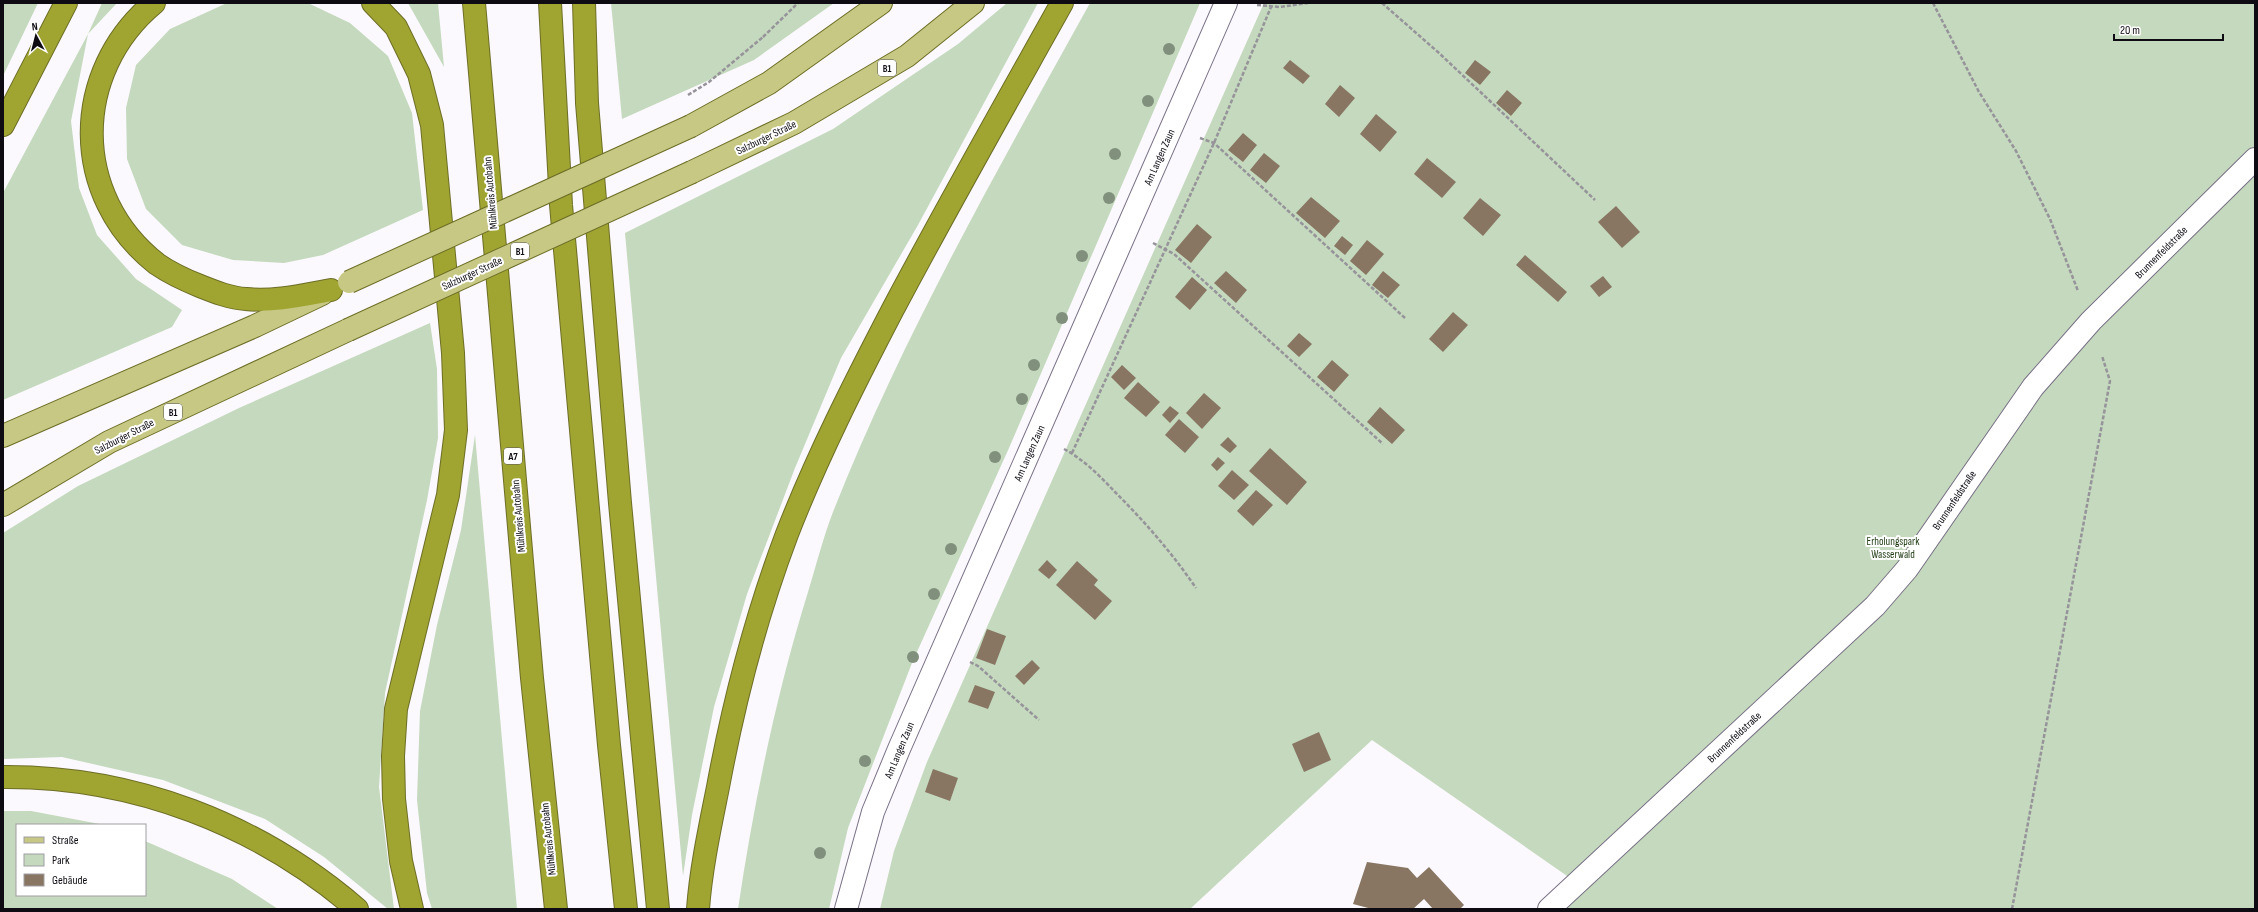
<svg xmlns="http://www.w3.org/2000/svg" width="2258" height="912" font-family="'Sofia Sans Condensed',sans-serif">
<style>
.green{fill:#c4d9bd}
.building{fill:#887663}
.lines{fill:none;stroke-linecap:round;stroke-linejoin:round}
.minor-casing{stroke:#797086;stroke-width:24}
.major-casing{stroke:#6d6e26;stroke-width:24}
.highway-casing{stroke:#6d6e26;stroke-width:24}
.path{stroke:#96939a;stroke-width:2.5;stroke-dasharray:4 2;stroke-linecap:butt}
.minor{stroke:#fff;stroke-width:22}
.major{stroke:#c6c883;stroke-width:22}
.highway{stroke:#a0a431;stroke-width:22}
.major-bridge-casing{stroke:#6d6e26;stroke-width:24;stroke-linecap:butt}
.path-bridge{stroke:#96939a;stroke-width:2.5;stroke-dasharray:4 2;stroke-linecap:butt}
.major-bridge{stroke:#c6c883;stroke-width:22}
.tree{fill:#81907c}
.labels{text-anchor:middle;stroke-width:4;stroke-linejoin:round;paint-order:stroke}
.shield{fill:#fff;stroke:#56545a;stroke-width:1}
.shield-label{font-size:10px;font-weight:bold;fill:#0e0b13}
.street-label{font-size:11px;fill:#0e0b13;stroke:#fff}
.park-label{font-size:11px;fill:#1e3a11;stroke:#fff}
</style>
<rect width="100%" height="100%" fill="#fbf9fe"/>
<path class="green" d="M 3,3 L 38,3 L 3,76 Z
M 102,3 L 117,3 L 88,34 L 71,121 L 79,188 L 97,235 L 136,279 L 182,310 L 172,327 L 3,400 L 3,193 L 88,34 Z
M 227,3 L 308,3 L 350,23 L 388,56 L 412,113 L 423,210 L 323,255 L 284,263 L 233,260 L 182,245 L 146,209 L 127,159 L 126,108 L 136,65 L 170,29 Z
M 408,3 L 438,3 L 444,67 Z
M 611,3 L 834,3 L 754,60 L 622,119 Z
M 1007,3 L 1038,3 L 918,225 L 841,358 L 795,468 L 747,594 L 714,707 L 692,815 L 683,876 L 625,233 L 833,129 L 958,44 Z
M 1090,3 L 1200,3 L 1009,448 L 912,663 L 848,828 L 829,909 L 738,909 C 754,802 776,695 808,592 C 816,566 823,538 833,512 C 903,335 998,169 1090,3 Z
M 1264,3 L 2255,3 L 2255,909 L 1564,909 L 1570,878 L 1372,740 L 1190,909 L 880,909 L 894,851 L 927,762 Z
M 430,323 L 437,369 L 438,438 L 427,500 L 385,693 L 379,787 L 394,909 L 388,909 L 324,857 L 265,819 L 163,780 L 62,757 L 3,759 L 3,533 L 78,486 L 239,408 Z
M 475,435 L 517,909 L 432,909 L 427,893 L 417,800 L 420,711 L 437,625 L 461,530 Z
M 3,811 L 31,811 L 105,825 L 17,825 L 17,895 L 145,895 L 145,841 L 232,879 L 278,909 L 3,909 Z"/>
<path class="building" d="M 1290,60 L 1310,76 L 1303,84 L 1283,68 Z
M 1475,60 L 1491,72 L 1480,85 L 1465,73 Z
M 1340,85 L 1355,98 L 1339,117 L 1325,104 Z
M 1507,90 L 1522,103 L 1511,116 L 1496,103 Z
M 1376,114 L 1397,132 L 1380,152 L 1360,134 Z
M 1243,133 L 1257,145 L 1243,162 L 1228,150 Z
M 1264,153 L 1280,166 L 1266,183 L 1250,170 Z
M 1427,158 L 1456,182 L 1442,198 L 1414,174 Z
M 1311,197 L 1340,221 L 1325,238 L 1296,213 Z
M 1480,198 L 1501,215 L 1483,236 L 1463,218 Z
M 1616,206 L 1640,232 L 1622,248 L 1598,222 Z
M 1197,224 L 1212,237 L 1191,263 L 1175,250 Z
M 1342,236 L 1353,245 L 1345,255 L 1334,246 Z
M 1367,240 L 1384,254 L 1366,275 L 1350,261 Z
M 1525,255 L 1567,292 L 1558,302 L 1516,265 Z
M 1226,271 L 1247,290 L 1236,303 L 1214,283 Z
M 1383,271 L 1400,285 L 1388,298 L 1372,285 Z
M 1603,276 L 1612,287 L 1599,297 L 1590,286 Z
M 1192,277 L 1207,290 L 1190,310 L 1175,297 Z
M 1453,312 L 1468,325 L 1443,352 L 1429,339 Z
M 1299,333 L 1312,344 L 1299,357 L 1287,346 Z
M 1332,360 L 1349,375 L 1334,392 L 1317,377 Z
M 1122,365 L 1136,378 L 1124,390 L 1111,377 Z
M 1138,382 L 1160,402 L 1146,417 L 1124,398 Z
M 1204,393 L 1221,408 L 1202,429 L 1186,413 Z
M 1170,406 L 1179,413 L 1170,423 L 1162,415 Z
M 1380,407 L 1405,430 L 1392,444 L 1367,422 Z
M 1179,419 L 1199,437 L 1185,453 L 1165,435 Z
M 1228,437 L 1237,446 L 1230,453 L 1220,445 Z
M 1270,448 L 1307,482 L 1287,505 L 1249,471 Z
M 1218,457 L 1225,463 L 1217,471 L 1211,465 Z
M 1232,470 L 1249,485 L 1234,500 L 1218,486 Z
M 1256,490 L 1273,505 L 1253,526 L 1237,511 Z
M 1047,560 L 1057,570 L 1049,579 L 1038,570 Z
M 1077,561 L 1098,580 L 1094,585 L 1112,601 L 1095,620 L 1056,585 Z
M 987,629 L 1006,636 L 995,665 L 976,658 Z
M 1032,660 L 1040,668 L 1024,685 L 1015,676 Z
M 975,685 L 995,692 L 988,709 L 968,702 Z
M 1319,732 L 1331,760 L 1304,772 L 1292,744 Z
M 933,769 L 958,778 L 950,801 L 925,792 Z
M 1367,862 L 1408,868 L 1417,878 L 1429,867 L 1464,905 L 1460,909 L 1433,909 L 1424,899 L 1413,909 L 1372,909 L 1353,904 Z"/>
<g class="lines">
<g class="minor-casing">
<path id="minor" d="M 846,909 L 873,812 L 899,749 L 1226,3
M 1549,909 L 1875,606 L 1907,569 L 2033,387 L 2091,321 L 2255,159"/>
</g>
<g class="major-casing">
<path id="major" d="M 691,126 L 769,83 L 881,3
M 692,172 L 794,123 L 907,56 L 973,3
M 3,436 L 255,326 L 322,294
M 3,505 L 109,442 L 348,330"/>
</g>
<g class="highway-casing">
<path id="highway" d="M 154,3 C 71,72 70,196 157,264 C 170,273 185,280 200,286 C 215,292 230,298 246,299 C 274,302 303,295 331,290
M 373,3 L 396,27 L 419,74 L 432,125 L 453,353 L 456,430 L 448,495 L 396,709 L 393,756 L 394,799 L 401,861 L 412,909
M 474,3 L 532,678 L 556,909
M 550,3 L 561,205 L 609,745 L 626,909
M 584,3 L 587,103 L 620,503 L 658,909
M 3,125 L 66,3
M 3,777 C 134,776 258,824 357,909
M 698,909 C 701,868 710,827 718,787 C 734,701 756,616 787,534 C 817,457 854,384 892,311 C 947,207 1005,105 1062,3"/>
</g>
<path class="path" d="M 1382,3 L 1439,53 L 1595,200
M 1933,3 L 1979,92 L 2016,151 L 2050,219 L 2078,291
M 1257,5 L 1280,7 L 1308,3
M 763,37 L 798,3
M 1200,138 L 1214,143 L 1405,318
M 1153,243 L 1174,254 L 1383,444
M 1064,449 C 1083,459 1100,476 1115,492 C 1145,522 1172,553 1196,588
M 1072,453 L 1214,143 L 1271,7
M 970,662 L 978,666 L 1039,720
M 2012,909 L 2110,381 L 2102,356"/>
<use href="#minor" class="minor"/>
<use href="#major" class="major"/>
<use href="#highway" class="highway"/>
<g class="major-bridge-casing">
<path id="major-bridge" d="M 349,282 L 691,126
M 348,330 L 692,172"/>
</g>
<path class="path-bridge" d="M 688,95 L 709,82 L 763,37"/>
<use href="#major-bridge" class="major-bridge"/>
</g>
<g class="tree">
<circle cx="1169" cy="49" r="6"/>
<circle cx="1148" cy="101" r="6"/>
<circle cx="1115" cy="154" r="6"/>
<circle cx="1109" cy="198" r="6"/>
<circle cx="1082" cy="256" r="6"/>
<circle cx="1062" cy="318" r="6"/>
<circle cx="1034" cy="365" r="6"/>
<circle cx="1022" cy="399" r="6"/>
<circle cx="995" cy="457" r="6"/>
<circle cx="951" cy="549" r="6"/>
<circle cx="934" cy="594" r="6"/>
<circle cx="913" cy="657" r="6"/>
<circle cx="865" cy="761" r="6"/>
<circle cx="820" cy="853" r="6"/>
</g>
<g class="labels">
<g class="shield">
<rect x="878" y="60" width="18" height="16" rx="3"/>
<rect x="511" y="243" width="18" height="16" rx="3"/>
<rect x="164" y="404" width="18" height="16" rx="3"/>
<rect x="504" y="448" width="18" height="16" rx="3"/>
</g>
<g class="shield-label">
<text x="887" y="72">B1</text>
<text x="520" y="255">B1</text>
<text x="173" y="416">B1</text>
<text x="513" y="460">A7</text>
</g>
<g class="street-label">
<text transform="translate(766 137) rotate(-26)" y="4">Salzburger Straße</text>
<text transform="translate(1159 157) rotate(-66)" y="4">Am Langen Zaun</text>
<text transform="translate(490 193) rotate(-95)" y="4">Mühlkreis Autobahn</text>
<text transform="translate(2161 252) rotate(-45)" y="4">Brunnenfeldstraße</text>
<text transform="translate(472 273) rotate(-25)" y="4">Salzburger Straße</text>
<text transform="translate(124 436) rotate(-27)" y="4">Salzburger Straße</text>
<text transform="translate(1029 453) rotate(-66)" y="4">Am Langen Zaun</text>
<text transform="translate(1954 500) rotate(-56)" y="4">Brunnenfeldstraße</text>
<text transform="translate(518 516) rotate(-95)" y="4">Mühlkreis Autobahn</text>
<text transform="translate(1734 737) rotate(-43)" y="4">Brunnenfeldstraße</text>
<text transform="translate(899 750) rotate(-67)" y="4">Am Langen Zaun</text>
<text transform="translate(548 839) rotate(-96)" y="4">Mühlkreis Autobahn</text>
</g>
<g class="park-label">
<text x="1893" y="545">Erholungspark<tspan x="1893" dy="13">Wasserwald</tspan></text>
</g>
</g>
<rect width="2258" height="912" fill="none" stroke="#0e0b13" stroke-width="8"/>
<rect x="16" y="824" width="130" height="72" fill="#ffffff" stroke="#9f9da1"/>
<rect x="24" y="837" width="20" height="6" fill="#c6c883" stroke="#9f9da1"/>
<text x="52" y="844" font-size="12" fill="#0e0b13">Straße</text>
<rect x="24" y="854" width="20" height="12" fill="#c4d9bd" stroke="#9f9da1"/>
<text x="52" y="864" font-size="12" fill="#0e0b13">Park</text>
<rect x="24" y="874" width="20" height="12" fill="#887663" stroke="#9f9da1"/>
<text x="52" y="884" font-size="12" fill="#0e0b13">Gebäude</text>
<g transform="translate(36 36) rotate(353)" stroke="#ffffff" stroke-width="3" paint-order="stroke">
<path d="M0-3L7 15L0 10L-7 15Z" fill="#0e0b13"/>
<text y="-6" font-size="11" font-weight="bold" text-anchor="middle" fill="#0e0b13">N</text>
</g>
<path d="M2114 34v6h109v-6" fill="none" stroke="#0e0b13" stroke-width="2"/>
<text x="2120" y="34" font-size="12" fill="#0e0b13" stroke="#ffffff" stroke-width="3" paint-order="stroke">20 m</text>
</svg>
